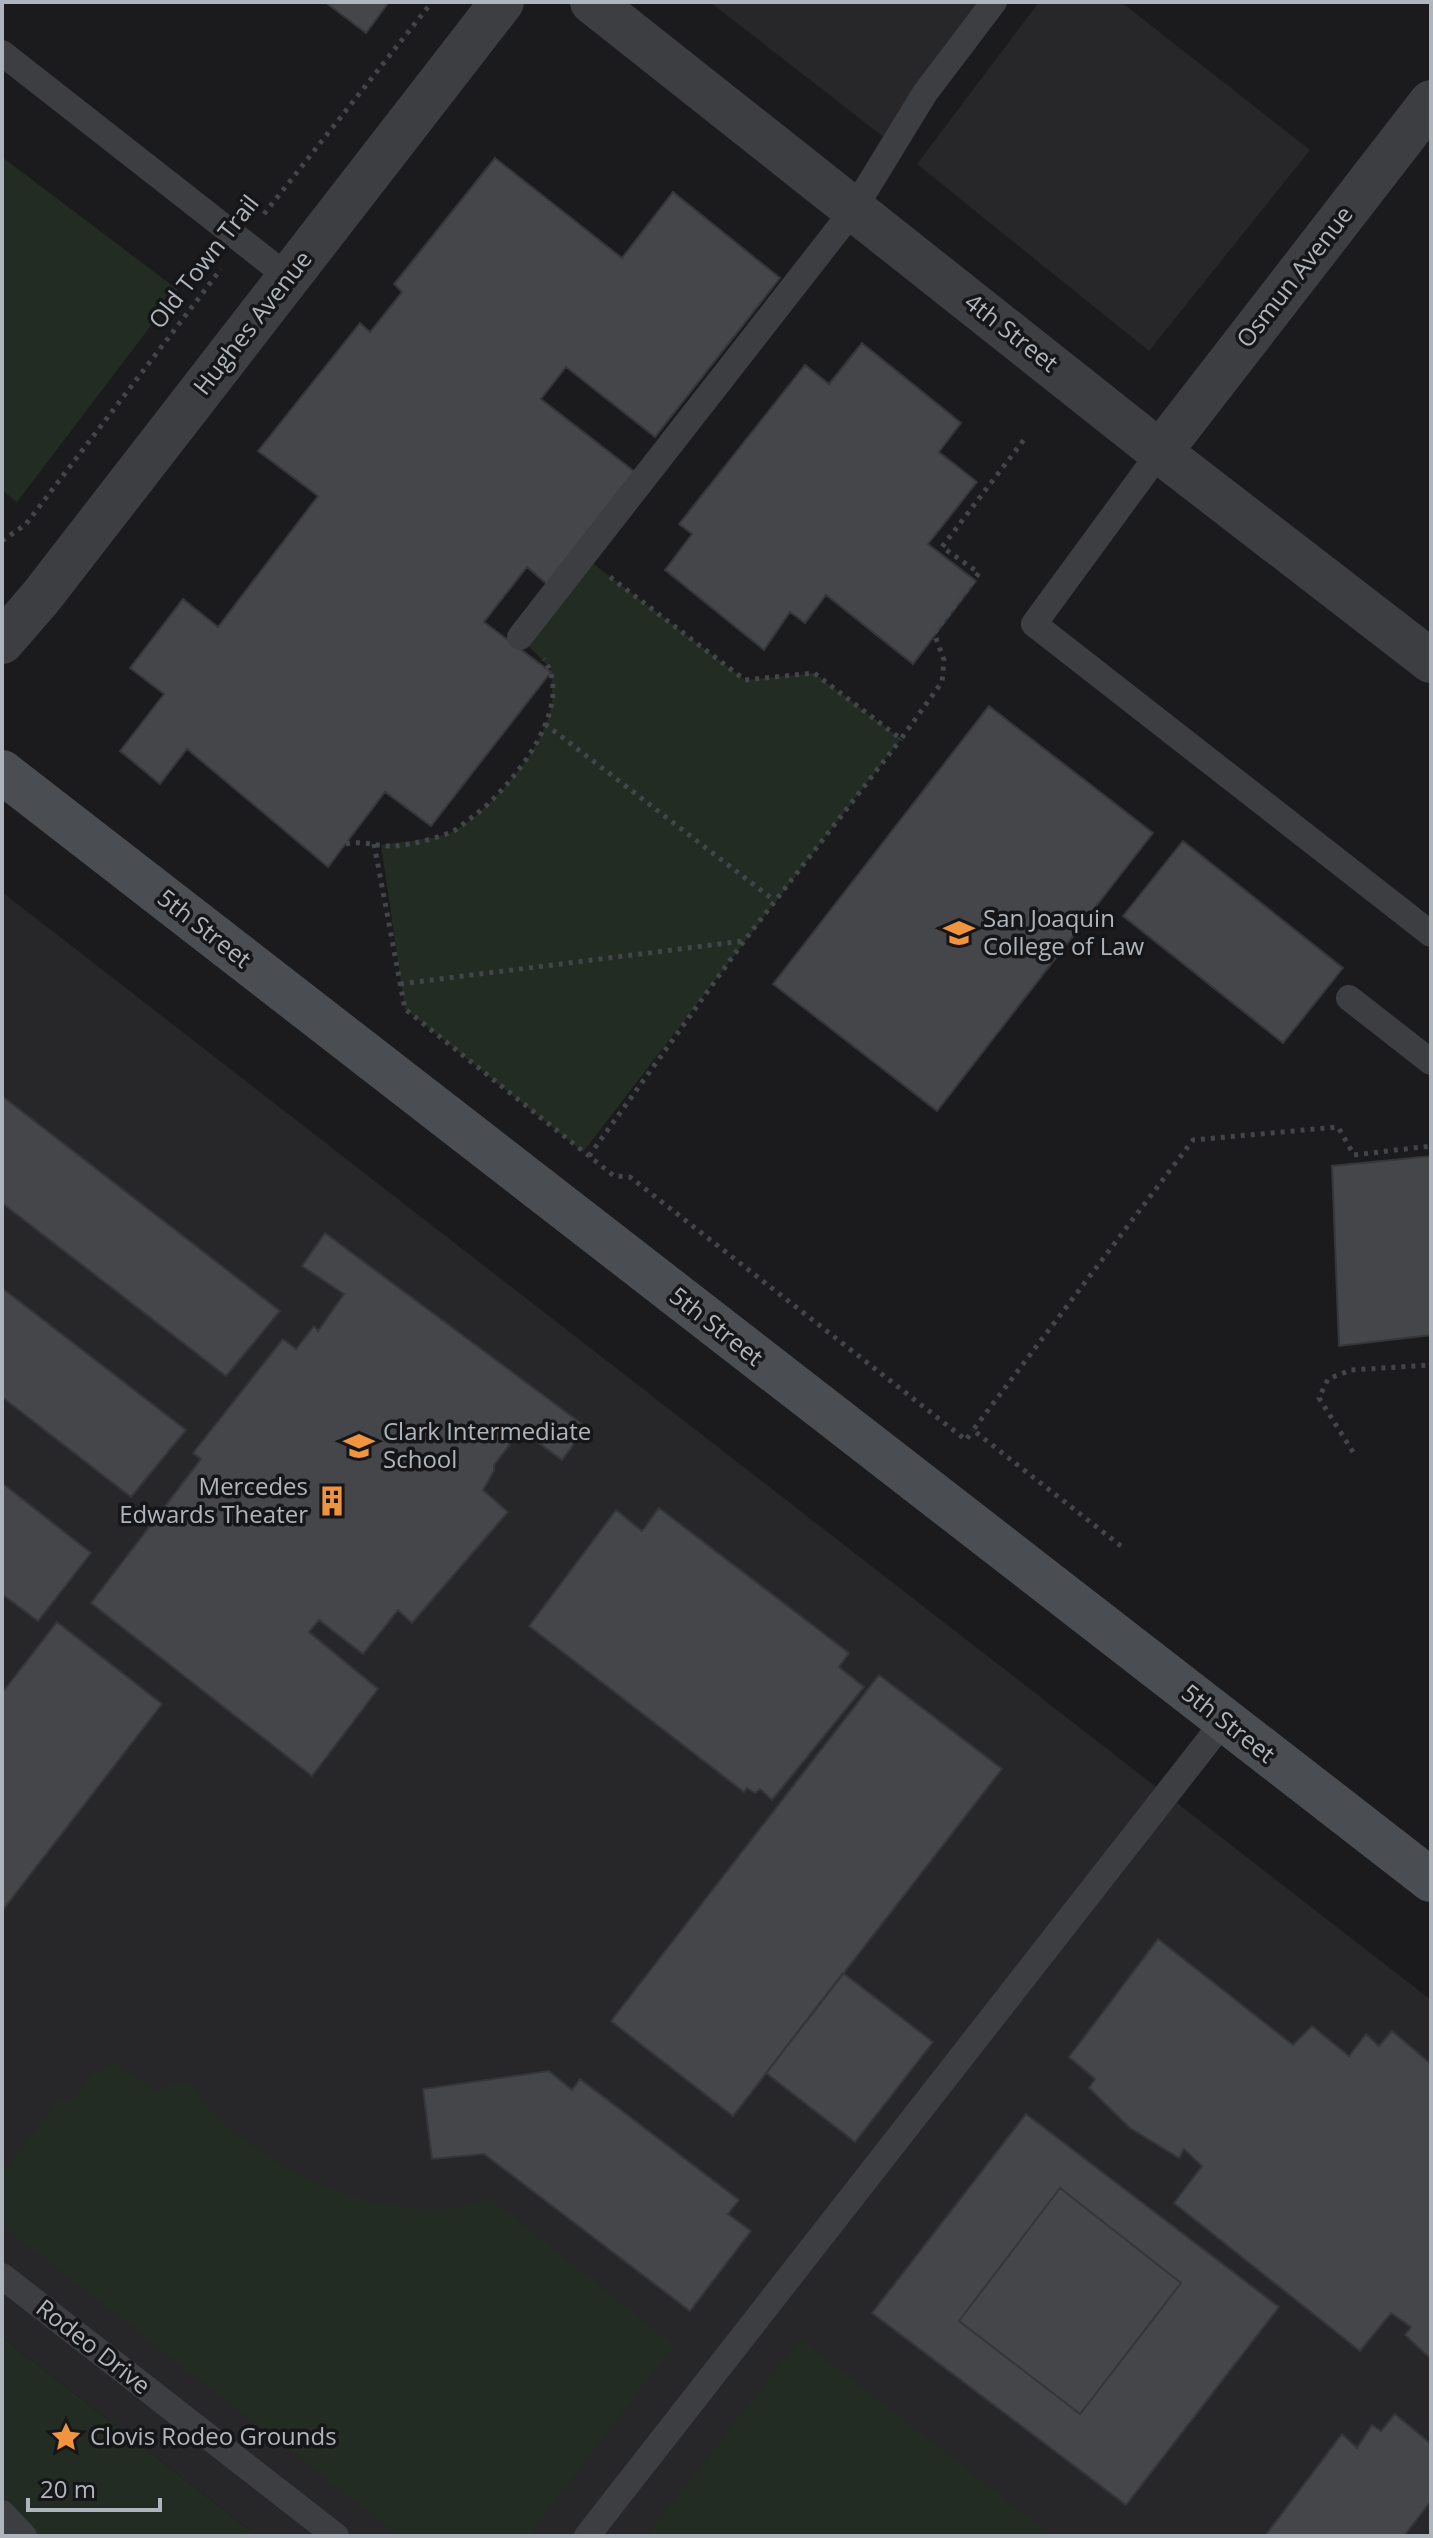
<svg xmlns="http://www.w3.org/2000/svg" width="1433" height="2538" font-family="'Open Sans',sans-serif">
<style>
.built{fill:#27272a}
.green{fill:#232c23}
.building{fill:#45464a;stroke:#353639;stroke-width:2}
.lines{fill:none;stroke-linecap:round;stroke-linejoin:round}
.path{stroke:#424549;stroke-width:5;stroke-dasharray:4 6;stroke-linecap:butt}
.service{stroke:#3c3e42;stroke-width:26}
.minor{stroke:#3c3e42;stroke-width:44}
.secondary{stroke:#4a4d52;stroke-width:44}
.labels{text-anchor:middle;stroke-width:7;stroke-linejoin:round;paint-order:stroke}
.street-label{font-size:24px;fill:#aeb5bc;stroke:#161618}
.poi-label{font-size:24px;fill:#aeb5bc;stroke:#161618;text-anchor:start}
</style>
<rect width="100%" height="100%" fill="#1b1b1d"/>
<path class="built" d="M 710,2 L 1004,2 L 894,145 Z
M 1039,2 L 1121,2 L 1310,150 L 1149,351 L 917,164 Z
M 2,892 L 1431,2000 L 1431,2536 L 257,2536 L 2,2337 Z"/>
<path class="green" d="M 2,157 L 178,290 L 17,502 L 2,490 Z
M 583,556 L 745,680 L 814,673 L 901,739 L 583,1152 L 405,1009 L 381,845 C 398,842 440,839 454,831 C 491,810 549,744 552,700 C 553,690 551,679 551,669 L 520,637 Z
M 113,2063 L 155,2091 L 187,2081 C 199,2094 210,2111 223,2123 C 286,2177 369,2215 453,2208 C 465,2207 478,2201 489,2198 L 674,2345 L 528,2536 L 400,2536 L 2,2225 L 2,2174 L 60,2098 L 71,2101 L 94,2074 Z
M 2,2337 L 257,2536 L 2,2536 Z
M 800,2339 L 1052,2536 L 646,2536 Z"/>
<path class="building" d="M 325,2 L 389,2 L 366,33 Z
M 495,158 L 622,258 L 673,192 L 780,278 L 655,437 L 566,367 L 541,399 L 644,479 L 557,593 L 527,567 L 484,622 L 551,672 L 431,826 L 385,792 L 328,867 L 187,749 L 160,784 L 120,751 L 164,694 L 130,668 L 183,599 L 218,627 L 318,496 L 258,451 L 360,323 L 370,332 L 402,292 L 394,284 Z
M 862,343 L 961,423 L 939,452 L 977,482 L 928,544 L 976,581 L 913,664 L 826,595 L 805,623 L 790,612 L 764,650 L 665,570 L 692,534 L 679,524 L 805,365 L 829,384 Z
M 989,706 L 1153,833 L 937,1111 L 773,984 Z
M 1183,841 L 1343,968 L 1283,1043 L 1123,916 Z
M 2,1096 L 280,1311 L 226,1376 L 2,1203 Z
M 1431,1156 L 1431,1335 L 1339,1346 L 1332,1166 Z
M 325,1233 L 586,1427 L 562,1460 L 521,1430 L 494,1465 L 494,1471 L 483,1490 L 508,1512 L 412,1623 L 398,1610 L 363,1654 L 319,1620 L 309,1632 L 378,1689 L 312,1776 L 91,1603 L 201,1459 L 193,1453 L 283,1339 L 296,1349 L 314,1326 L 318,1331 L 344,1294 L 302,1266 Z
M 2,1288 L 186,1430 L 131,1497 L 2,1397 Z
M 2,1483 L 91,1553 L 38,1621 L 2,1594 Z
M 659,1508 L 849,1653 L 839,1667 L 864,1687 L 772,1800 L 760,1789 L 755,1793 L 747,1788 L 744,1792 L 529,1626 L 616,1510 L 642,1531 Z
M 57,1622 L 162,1704 L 2,1911 L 2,1693 Z
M 879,1675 L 1002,1769 L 733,2116 L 611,2021 Z
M 1158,1939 L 1293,2045 L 1312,2026 L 1349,2056 L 1366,2034 L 1379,2046 L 1392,2031 L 1431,2064 L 1431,2359 L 1405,2335 L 1411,2327 L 1391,2313 L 1360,2351 L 1174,2203 L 1202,2166 L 1184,2149 L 1179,2158 L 1130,2128 L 1089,2088 L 1095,2079 L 1069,2057 Z
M 843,1973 L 933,2042 L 855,2142 L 766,2073 Z
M 549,2071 L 572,2090 L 580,2079 L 739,2200 L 728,2214 L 751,2231 L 690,2311 L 484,2154 L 432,2159 L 423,2089 Z
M 1026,2114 L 1279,2307 L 1126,2505 L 872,2313 Z
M 1060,2188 L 1181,2283 L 1080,2414 L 959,2321 Z
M 1395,2414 L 1431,2444 L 1431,2501 L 1404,2536 L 1265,2536 L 1342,2434 L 1357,2448 L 1372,2425 L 1381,2431 Z"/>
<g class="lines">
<path class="path" d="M 264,214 L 432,2
M 2,541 L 26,524 L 221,269
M 610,577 L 745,680 L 814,673 L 901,739 L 942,682 L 944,660 L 934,633 L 979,573 L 942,547 L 1026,437
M 545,724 L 775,901
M 346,844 C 362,840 378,847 395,846 C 411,845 433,839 449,833 C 458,830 466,821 474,816 C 511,787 577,708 544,659
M 374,844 L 405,1009 L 614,1176 L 630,1177 L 966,1440 L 973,1430
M 400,984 L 744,941
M 589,1156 L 744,941 L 901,739
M 1353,1452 L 1319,1398 L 1328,1379 L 1351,1370 L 1431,1365
M 1121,1546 L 973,1430 L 1193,1140 L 1338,1127 L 1354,1155 L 1431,1146"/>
<path class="service" d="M 2,53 L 288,277
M 1160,452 L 1034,624 L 1431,934
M 520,637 L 854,209 L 925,93 L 994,2
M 1349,998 L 1431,1062
M 2,2276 L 336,2536
M 2,2513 L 24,2536
M 587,2536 L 1224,1721"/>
<path class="minor" d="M 592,2 L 1160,452 L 1431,661
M 1160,452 L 1431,102
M 2,642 L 41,597 L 502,2"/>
<path class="secondary" d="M 2,772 L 1431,1880"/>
</g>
<defs>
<g id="school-bare" transform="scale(2.4)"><path d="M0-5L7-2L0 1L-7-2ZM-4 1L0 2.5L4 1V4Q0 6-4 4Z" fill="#f1943f" stroke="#161618" stroke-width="2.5" paint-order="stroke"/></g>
<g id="building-bare" transform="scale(2.4)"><path d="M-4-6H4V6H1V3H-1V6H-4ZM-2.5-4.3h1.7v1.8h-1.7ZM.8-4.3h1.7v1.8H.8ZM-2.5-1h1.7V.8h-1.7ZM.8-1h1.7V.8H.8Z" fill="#f1943f" stroke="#161618" stroke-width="2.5" paint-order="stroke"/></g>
<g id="sight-bare" transform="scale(2.4)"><path d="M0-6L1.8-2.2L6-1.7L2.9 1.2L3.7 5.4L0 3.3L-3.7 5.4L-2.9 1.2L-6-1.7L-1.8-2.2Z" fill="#f1943f" stroke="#161618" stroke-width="2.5" paint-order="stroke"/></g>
</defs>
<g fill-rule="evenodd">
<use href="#school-bare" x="959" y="933"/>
<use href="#school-bare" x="359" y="1446"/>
<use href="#building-bare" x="332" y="1501"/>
<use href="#sight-bare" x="66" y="2437"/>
</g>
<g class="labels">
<g class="street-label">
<text transform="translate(204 262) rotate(-52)" y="8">Old Town Trail</text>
<text transform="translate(1295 277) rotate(-52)" y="8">Osmun Avenue</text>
<text transform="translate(253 323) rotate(-52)" y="8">Hughes Avenue</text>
<text transform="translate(1011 333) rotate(38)" y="8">4th Street</text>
<text transform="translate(204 929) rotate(38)" y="8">5th Street</text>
<text transform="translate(716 1327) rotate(38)" y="8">5th Street</text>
<text transform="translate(1228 1724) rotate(38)" y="8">5th Street</text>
<text transform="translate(93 2347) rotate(38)" y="8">Rodeo Drive</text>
</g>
<g class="poi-label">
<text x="983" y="927">San Joaquin<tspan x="983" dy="28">College of Law</tspan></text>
<text x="383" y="1440">Clark Intermediate<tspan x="383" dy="28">School</tspan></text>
<text x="308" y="1495" text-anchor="end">Mercedes<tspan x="308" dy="28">Edwards Theater</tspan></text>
<text x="90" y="2445">Clovis Rodeo Grounds</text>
</g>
</g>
<rect width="1433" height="2538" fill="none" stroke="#aeb5bc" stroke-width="8"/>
<path d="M28 2498v12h132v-12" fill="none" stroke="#aeb5bc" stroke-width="4"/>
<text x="40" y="2498" font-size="24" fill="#aeb5bc" stroke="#161618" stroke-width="6" paint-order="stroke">20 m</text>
</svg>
